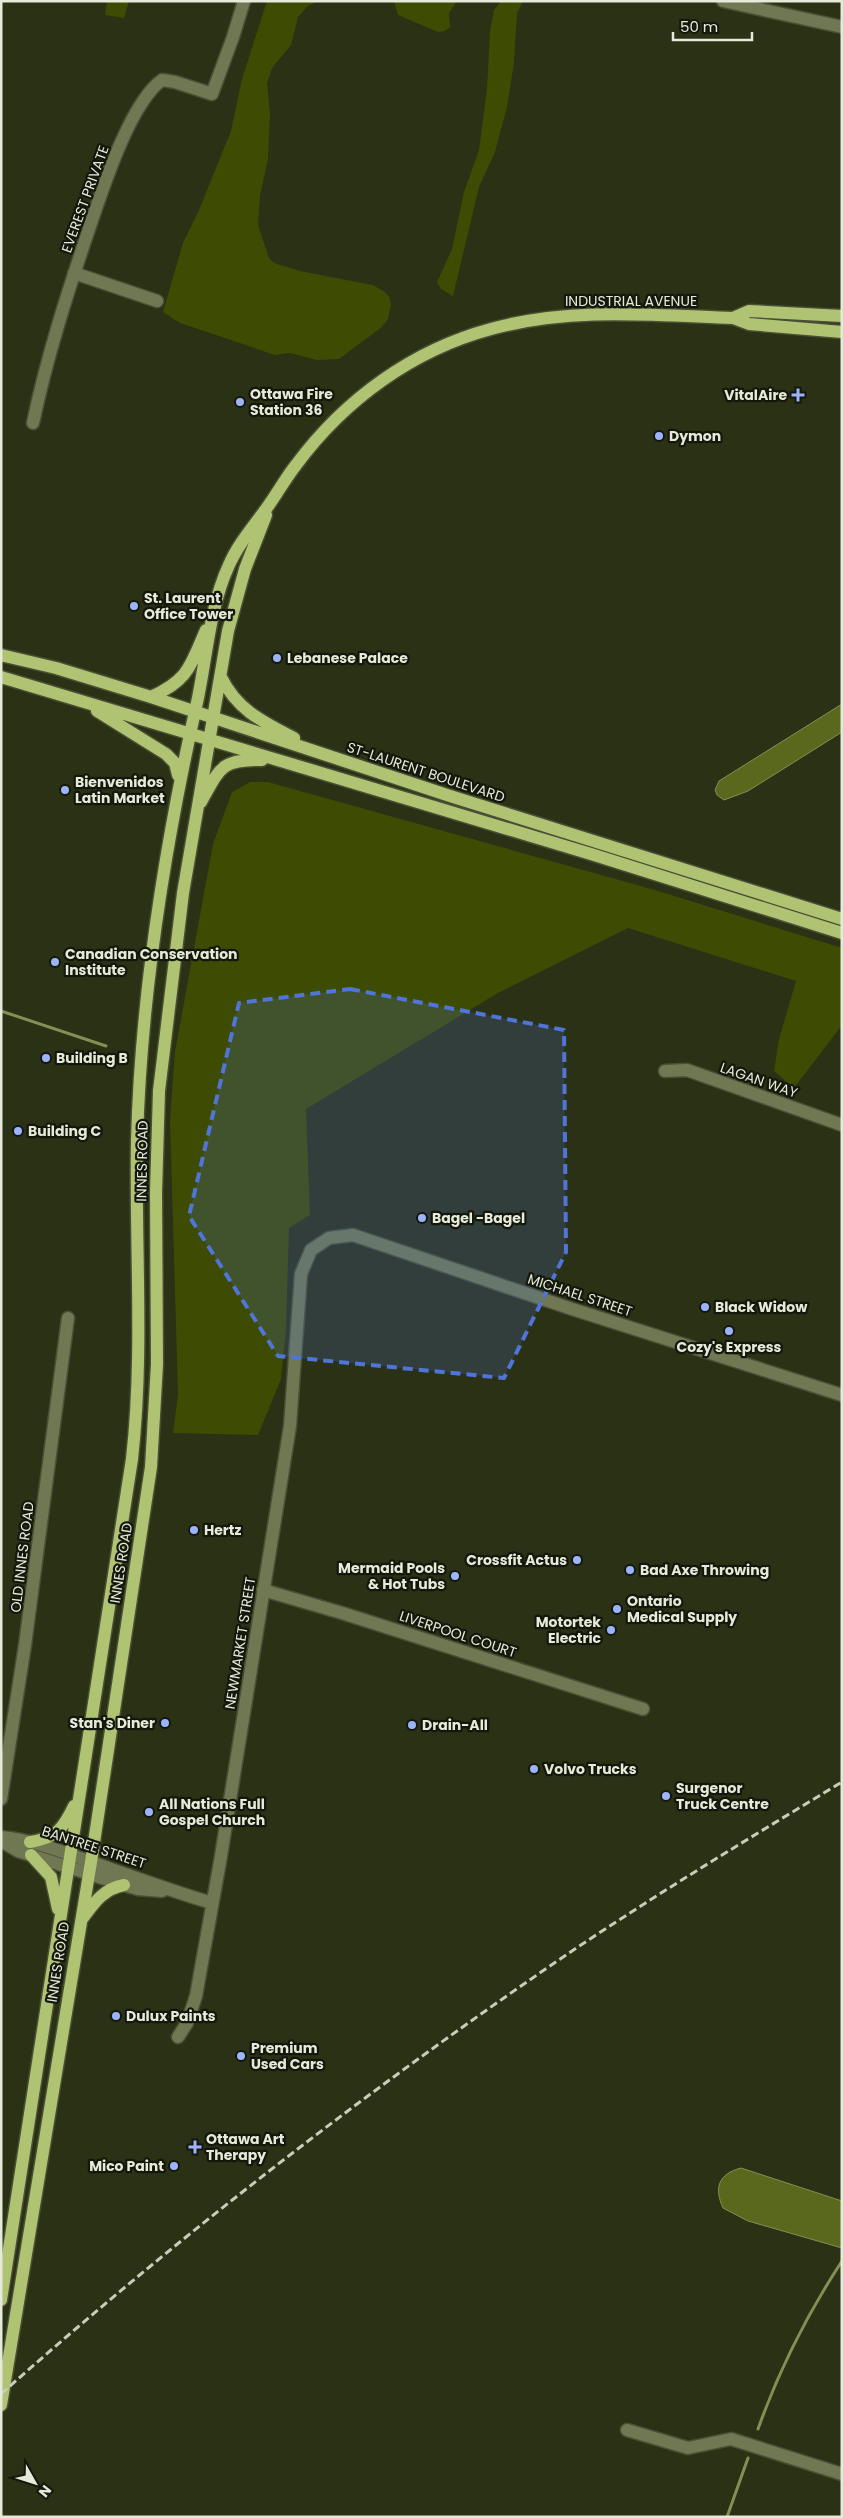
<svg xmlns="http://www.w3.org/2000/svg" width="843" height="2518" font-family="Poppins,sans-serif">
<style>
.green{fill:#3e4b02}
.water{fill:#59681c;stroke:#838f55}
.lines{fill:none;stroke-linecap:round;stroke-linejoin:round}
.stream{stroke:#838f55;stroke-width:3}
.minor-casing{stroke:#484f34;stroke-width:15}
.major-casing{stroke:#484f34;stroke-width:15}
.minor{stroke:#6f7852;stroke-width:12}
.major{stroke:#b0c372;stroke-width:12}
.rail{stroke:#c7cdba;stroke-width:3;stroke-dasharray:8 4;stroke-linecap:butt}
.marked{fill:#4f75d8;fill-opacity:0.2;stroke:#4f75d8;stroke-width:4;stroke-dasharray:10 6;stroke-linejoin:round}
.poi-dot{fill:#9cb4fd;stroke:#14170b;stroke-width:2}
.labels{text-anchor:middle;stroke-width:4.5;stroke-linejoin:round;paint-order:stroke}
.street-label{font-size:14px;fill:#e5ead9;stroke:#14170b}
.poi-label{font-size:14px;font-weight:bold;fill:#e5ead9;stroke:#14170b;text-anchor:start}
</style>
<rect width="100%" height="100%" fill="#2a3115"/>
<path class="green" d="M 107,1 L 129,1 L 124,18 L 105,15 Z
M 267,1 L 318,1 L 308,6 L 298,17 L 291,45 L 272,68 L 267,83 L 270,114 L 268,159 L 260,196 L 258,225 L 269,258 L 274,263 L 300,271 L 373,285 L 385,292 L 389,297 L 391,304 L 388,319 L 382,327 L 339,359 L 317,360 L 290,353 L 275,355 L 180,323 L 163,312 L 183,243 L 199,210 L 231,131 L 242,79 Z
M 394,1 L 457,1 L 449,13 L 450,27 L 445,31 L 438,32 L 398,15 Z
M 501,1 L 523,1 L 517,13 L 514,63 L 507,107 L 495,152 L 479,187 L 453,296 L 441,289 L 437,282 L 452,249 L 464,192 L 479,150 L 487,89 L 490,31 L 494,10 Z
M 250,782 L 268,782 L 655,890 L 842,948 L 842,1025 L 794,1088 L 774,1071 L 779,1039 L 796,981 L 628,928 L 498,993 L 306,1109 L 310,1215 L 289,1228 L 286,1330 L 281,1379 L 258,1435 L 173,1433 L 178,1395 L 170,1120 L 175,1052 L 213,844 L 232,792 Z"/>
<path class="water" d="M 842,704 L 842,732 L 748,791 L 724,800 L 717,795 L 715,790 L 719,781 Z
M 741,2168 L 842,2201 L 842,2248 L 748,2221 L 723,2208 C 714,2188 718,2174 741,2168 Z"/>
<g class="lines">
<path class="stream" d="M 1,1011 L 106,1046
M 758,2429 C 779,2370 808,2313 842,2261
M 727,2517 L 748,2458"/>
<g class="minor-casing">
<path id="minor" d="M 723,1 L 842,27
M 74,273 L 157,301
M 33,423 C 47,356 68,291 90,226 C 103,188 130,103 162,80 L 175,82 L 212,94 L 233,37 L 244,1
M 665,1071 L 687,1070 L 842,1125
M 263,1590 L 342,1613 L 643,1709
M 1,1799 L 25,1645 L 68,1318
M 1,1837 C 32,1840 61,1851 91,1862 C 131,1876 171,1891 212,1903
M 1,1841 L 18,1851 L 124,1885 L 138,1889 L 162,1891
M 178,2037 L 187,2023 L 196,1996 L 221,1856 L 290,1426 L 301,1274 L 311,1250 L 329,1238 L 353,1235 L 572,1309 L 842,1395
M 627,2430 L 688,2448 L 731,2439 L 842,2474"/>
</g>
<g class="major-casing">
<path id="major" d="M 733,318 L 749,311 L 842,316
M 1,655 L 56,668 L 151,697 L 450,796 L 842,919
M 1,677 L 591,854 L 842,933
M 221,677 C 237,710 263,722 294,738
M 151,697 C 189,680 190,666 206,630
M 97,711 L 166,754 L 175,763 L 178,775
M 201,802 C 220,768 221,759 262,760
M 30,1842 C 56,1838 63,1829 74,1806
M 31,1855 L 51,1877 L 58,1909
M 82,1919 C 94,1903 103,1889 124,1885
M 1,2300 L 132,1459 C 144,1353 135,1247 137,1140 C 141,991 165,844 198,698 C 207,654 210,606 229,565 C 238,544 253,527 266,509 C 277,494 285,479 296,465 C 345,399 413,350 491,329 C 570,307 652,315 733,318 L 749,324 L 842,332
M 1,2405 L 91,1862 L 151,1467 L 157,1364 L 156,1192 L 159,1091 L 183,893 L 228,631 L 245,569 L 266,515"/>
</g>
<use href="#minor" class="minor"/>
<use href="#major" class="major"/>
<path class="rail" d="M 1,2394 C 181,2234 373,2086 572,1951 C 660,1892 751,1837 842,1782"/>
</g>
<path class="marked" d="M 350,989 L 564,1030 L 566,1252 L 504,1378 L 278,1356 L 189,1216 L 239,1003 Z"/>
<g class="poi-dot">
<path d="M795.5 387.5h5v5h5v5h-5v5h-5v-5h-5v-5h5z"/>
<circle cx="240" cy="402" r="5"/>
<circle cx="659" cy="436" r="5"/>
<circle cx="134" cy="606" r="5"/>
<circle cx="277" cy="658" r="5"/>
<circle cx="65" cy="790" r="5"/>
<circle cx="55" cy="962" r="5"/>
<circle cx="46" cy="1058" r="5"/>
<circle cx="18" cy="1131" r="5"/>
<circle cx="422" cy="1218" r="5"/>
<circle cx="705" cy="1307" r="5"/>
<circle cx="729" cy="1331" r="5"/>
<circle cx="194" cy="1530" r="5"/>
<circle cx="577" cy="1560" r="5"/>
<circle cx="630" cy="1570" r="5"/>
<circle cx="455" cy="1576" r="5"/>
<circle cx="617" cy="1609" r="5"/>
<circle cx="611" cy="1630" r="5"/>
<circle cx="165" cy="1723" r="5"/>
<circle cx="412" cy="1725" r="5"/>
<circle cx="534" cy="1769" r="5"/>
<circle cx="666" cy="1796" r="5"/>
<circle cx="149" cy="1812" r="5"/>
<circle cx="116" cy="2016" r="5"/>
<circle cx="241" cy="2056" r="5"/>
<path d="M192.5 2139.5h5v5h5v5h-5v5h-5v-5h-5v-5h5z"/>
<circle cx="174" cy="2166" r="5"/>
</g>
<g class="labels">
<g class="street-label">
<text transform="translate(85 199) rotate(-70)" y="5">EVEREST PRIVATE</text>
<text x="631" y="306">INDUSTRIAL AVENUE</text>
<text transform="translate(426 772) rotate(18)" y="5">ST-LAURENT BOULEVARD</text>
<text transform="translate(759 1080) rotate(19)" y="5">LAGAN WAY</text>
<text transform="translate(142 1161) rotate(-89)" y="5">INNES ROAD</text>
<text transform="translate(580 1295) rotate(18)" y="5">MICHAEL STREET</text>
<text transform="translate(22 1557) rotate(-83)" y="5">OLD INNES ROAD</text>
<text transform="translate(121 1563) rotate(-81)" y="5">INNES ROAD</text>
<text transform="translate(458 1634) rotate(18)" y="5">LIVERPOOL COURT</text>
<text transform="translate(240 1643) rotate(-81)" y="5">NEWMARKET STREET</text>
<text transform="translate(94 1847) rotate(18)" y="5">BANTREE STREET</text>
<text transform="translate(58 1962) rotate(-81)" y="5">INNES ROAD</text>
</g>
<g class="poi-label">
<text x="250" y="399">Ottawa Fire<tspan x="250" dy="16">Station 36</tspan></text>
<text x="787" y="400" text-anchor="end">VitalAire</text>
<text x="669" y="441">Dymon</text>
<text x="144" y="603">St. Laurent<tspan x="144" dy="16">Office Tower</tspan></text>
<text x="287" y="663">Lebanese Palace</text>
<text x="75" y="787">Bienvenidos<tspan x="75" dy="16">Latin Market</tspan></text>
<text x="65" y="959">Canadian Conservation<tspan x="65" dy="16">Institute</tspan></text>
<text x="56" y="1063">Building B</text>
<text x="28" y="1136">Building C</text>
<text x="432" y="1223">Bagel -Bagel</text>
<text x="715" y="1312">Black Widow</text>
<text x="729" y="1352" text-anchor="middle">Cozy's Express</text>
<text x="204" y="1535">Hertz</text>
<text x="567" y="1565" text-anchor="end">Crossfit Actus</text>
<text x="445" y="1573" text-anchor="end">Mermaid Pools<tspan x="445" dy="16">&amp; Hot Tubs</tspan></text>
<text x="640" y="1575">Bad Axe Throwing</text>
<text x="627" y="1606">Ontario<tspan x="627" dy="16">Medical Supply</tspan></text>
<text x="601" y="1627" text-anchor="end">Motortek<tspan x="601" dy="16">Electric</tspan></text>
<text x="155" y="1728" text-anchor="end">Stan's Diner</text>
<text x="422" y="1730">Drain-All</text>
<text x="544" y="1774">Volvo Trucks</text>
<text x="676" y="1793">Surgenor<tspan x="676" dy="16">Truck Centre</tspan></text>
<text x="159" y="1809">All Nations Full<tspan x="159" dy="16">Gospel Church</tspan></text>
<text x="126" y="2021">Dulux Paints</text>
<text x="251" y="2053">Premium<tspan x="251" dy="16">Used Cars</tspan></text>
<text x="206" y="2144">Ottawa Art<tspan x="206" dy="16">Therapy</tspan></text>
<text x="164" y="2171" text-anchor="end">Mico Paint</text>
</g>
</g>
<rect width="843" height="2518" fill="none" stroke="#e5ead9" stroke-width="5"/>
<g transform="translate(35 2483) rotate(129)" stroke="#14170b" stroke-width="4" paint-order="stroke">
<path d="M0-4L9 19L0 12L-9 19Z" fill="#e5ead9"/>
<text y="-8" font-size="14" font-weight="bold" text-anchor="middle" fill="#e5ead9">N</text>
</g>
<path d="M673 32v8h79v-8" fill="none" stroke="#e5ead9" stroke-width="2.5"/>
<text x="680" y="32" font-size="15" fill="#e5ead9" stroke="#14170b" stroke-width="4" paint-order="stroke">50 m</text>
</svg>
